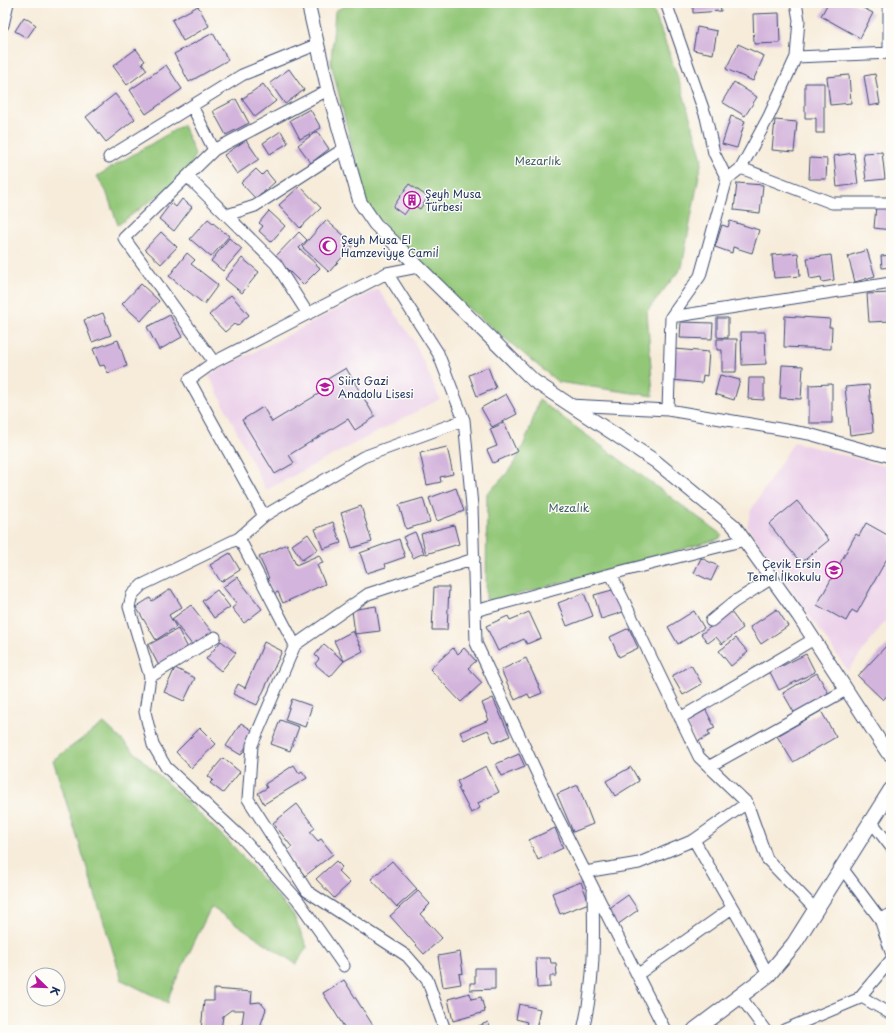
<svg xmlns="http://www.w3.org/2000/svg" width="894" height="1033" font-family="'Playpen Sans',sans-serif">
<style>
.built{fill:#ecd1ea}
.green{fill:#93c778;stroke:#577b6b}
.building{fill:#d3b4dc}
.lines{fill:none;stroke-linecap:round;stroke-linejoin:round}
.minor-casing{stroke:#3c4b71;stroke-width:13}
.tertiary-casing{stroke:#3c4b71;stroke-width:15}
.secondary-casing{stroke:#3c4b71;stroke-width:17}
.minor{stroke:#fff;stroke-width:11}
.tertiary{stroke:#fff;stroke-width:13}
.secondary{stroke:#fff;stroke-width:15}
.labels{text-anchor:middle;stroke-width:3;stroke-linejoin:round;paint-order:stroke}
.park-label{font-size:11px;fill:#3f5d66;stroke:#fdfcf7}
.poi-label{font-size:11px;fill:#1b2f5e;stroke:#fdfcf7;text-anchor:start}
</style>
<rect width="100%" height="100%" fill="#fdfcf7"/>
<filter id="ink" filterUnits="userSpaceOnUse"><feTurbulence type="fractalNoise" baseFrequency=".025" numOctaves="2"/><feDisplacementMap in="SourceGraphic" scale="8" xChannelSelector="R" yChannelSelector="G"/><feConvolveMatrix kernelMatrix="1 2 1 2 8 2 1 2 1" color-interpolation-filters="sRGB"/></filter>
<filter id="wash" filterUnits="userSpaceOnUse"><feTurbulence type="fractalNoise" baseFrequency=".012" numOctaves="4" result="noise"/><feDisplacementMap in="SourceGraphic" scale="16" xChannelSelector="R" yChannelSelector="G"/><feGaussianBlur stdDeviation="0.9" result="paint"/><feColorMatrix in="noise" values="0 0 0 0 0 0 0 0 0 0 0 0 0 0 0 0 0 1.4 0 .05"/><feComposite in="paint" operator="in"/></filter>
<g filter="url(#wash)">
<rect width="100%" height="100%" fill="#f7ecda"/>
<path class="built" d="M 378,289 L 414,341 L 440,399 L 266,490 L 209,375 Z
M 794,442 L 891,468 L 891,613 L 848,671 L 747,526 L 751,510 Z"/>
<path class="green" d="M 350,3 L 651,3 L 681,86 L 702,159 L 682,267 L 647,311 L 653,396 L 558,382 L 418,267 L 366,203 L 331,63 L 335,11 Z
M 183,125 L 195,154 L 190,169 L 184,176 L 118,225 L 106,191 L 97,176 Z
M 539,400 L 722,535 L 719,539 L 494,601 L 486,599 L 487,493 C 520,466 527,438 539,400 Z
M 104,723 L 233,846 L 293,914 L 307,947 L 296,964 L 211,907 L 170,993 L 168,1003 L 122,980 L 53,760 Z"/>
<g id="blocks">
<path class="building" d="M 693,3 L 720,3 L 721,11 L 693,13 Z
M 828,3 L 853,3 L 873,13 L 860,38 L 821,16 Z
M 198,6 L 209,26 L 183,41 L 172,20 Z
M 779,13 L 780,43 L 754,44 L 753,14 Z
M 24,17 L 36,25 L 27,38 L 15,31 Z
M 697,27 L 717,31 L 713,54 L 693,50 Z
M 213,33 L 228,60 L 189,82 L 174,54 Z
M 738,44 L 764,56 L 753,81 L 726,69 Z
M 136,49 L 145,61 L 142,63 L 147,70 L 127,85 L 113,66 Z
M 166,65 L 182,89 L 146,114 L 130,90 Z
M 289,69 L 304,90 L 285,104 L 270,83 Z
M 875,74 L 880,104 L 869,106 L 864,76 Z
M 849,75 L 851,103 L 830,105 L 827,77 Z
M 734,82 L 757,97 L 745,116 L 722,102 Z
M 805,83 L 824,83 L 824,133 L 816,133 L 816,118 L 805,118 Z
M 263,84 L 276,101 L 255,117 L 242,99 Z
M 115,94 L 135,119 L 106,142 L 86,117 Z
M 236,99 L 249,123 L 226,135 L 213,111 Z
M 310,109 L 321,128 L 300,139 L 290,120 Z
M 731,116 L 745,121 L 737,148 L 722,144 Z
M 775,120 L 797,122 L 794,152 L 772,150 Z
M 281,131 L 288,143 L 270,154 L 263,143 Z
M 317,131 L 329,149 L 311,163 L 298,145 Z
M 246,140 L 259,159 L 237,174 L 224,155 Z
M 882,152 L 885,179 L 866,181 L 863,153 Z
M 854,153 L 858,184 L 837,187 L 834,156 Z
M 810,158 L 827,159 L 826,179 L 809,179 Z
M 256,169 L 262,175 L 266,171 L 275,182 L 256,199 L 241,183 Z
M 737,183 L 763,185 L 760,213 L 734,210 Z
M 409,184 L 428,197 L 420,209 L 412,204 L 404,215 L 393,207 Z
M 300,186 L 321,208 L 300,228 L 279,205 Z
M 182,199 L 192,207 L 174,231 L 159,219 L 171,203 L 176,207 Z
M 876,206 L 891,207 L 891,230 L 874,228 Z
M 269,211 L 285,226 L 271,242 L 259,231 L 263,226 L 259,223 Z
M 208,219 L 229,236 L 211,257 L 190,239 Z
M 326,220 L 354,244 L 329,272 L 302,247 Z
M 730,221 L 759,230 L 752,253 L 733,247 L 732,253 L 715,247 L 722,225 L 728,227 Z
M 161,232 L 177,247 L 161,264 L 145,249 Z
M 299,232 L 307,240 L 299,248 L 320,268 L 303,285 L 275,257 Z
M 229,238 L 242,249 L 223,271 L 211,261 Z
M 867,250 L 875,276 L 855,282 L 848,256 Z
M 187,253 L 195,260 L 191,264 L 218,285 L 204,304 L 169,276 Z
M 798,253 L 800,276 L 774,278 L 772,255 Z
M 831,255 L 834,280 L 822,282 L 821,277 L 810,279 L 807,258 Z
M 891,255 L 891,267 L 882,268 L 881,256 Z
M 242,258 L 259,272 L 242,293 L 225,279 Z
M 141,284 L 159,301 L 141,321 L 122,304 Z
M 891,293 L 891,321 L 869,322 L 867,294 Z
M 231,295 L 249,315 L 237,326 L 234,324 L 225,332 L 209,315 Z
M 103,313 L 111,335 L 92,342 L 84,320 Z
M 170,315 L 182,337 L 159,350 L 147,327 Z
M 785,316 L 830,319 L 829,327 L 832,327 L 831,349 L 784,347 Z
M 717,318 L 728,318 L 728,338 L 717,337 Z
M 681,322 L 713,323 L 712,339 L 680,338 Z
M 741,332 L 765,332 L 766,364 L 742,365 Z
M 717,339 L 737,339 L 736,372 L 722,372 L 722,350 L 717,350 Z
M 118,340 L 127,366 L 108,373 L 104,365 L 100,366 L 93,349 Z
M 674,349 L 709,352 L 707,376 L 703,375 L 702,383 L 672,380 Z
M 782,365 L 803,366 L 801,399 L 780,398 Z
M 488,367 L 496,388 L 477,396 L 469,375 Z
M 346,368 L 375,417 L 355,430 L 348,419 L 289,455 L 294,463 L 275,474 L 242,420 L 263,407 L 272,422 L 330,387 L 326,380 Z
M 720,375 L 740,380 L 734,400 L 715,394 Z
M 749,378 L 764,378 L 764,400 L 748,399 Z
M 832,384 L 832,423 L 809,423 L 809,385 Z
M 869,385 L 873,432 L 850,435 L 845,387 Z
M 506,394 L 517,414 L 492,427 L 481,408 Z
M 504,423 L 517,452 L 493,463 L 487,450 L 497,446 L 490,429 Z
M 447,447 L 453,474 L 440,477 L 441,482 L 427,485 L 420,453 Z
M 456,488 L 464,511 L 437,521 L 429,498 Z
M 423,498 L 430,522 L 406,529 L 399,505 Z
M 797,501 L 829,540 L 801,563 L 769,524 Z
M 361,506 L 372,542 L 352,548 L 341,513 Z
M 333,522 L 341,543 L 323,549 L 315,529 Z
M 866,523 L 891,537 L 891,551 L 857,613 L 852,610 L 846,621 L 817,605 L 856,534 L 859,536 Z
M 454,525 L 459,544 L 426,554 L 421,534 Z
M 415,532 L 424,553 L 413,558 L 403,537 Z
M 308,534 L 318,549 L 302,560 L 292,545 Z
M 399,539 L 405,557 L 385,564 L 386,567 L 367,573 L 360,553 Z
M 287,544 L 296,565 L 319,555 L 323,563 L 317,565 L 325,584 L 283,603 L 278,592 L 273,594 L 266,579 L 269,578 L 259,557 Z
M 230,553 L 240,570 L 221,582 L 210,565 Z
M 701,558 L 718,566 L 711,581 L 694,573 Z
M 237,577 L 262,609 L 244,623 L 232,608 L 237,604 L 223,587 Z
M 434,587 L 449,587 L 447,630 L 432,630 Z
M 171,589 L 182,607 L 169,615 L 176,627 L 156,640 L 136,607 L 150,598 L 152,601 Z
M 616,589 L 623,612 L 601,619 L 594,595 Z
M 217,590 L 230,607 L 214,618 L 202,601 Z
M 584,593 L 593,616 L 567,626 L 558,603 Z
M 191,605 L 212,632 L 193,646 L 172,619 Z
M 376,606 L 380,631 L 355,634 L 352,610 Z
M 777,609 L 788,626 L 761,644 L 750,627 Z
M 694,611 L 704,628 L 678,644 L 668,627 Z
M 529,612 L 541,638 L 527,644 L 524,639 L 498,651 L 486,626 L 508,616 L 510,620 Z
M 731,612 L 743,628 L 722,644 L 716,637 L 708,643 L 701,634 Z
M 629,628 L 638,648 L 619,657 L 610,637 Z
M 178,629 L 190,652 L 160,668 L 148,645 Z
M 353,631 L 363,651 L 344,661 L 334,641 Z
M 736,638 L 748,652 L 731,666 L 719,651 Z
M 221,641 L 236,653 L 221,671 L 206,659 Z
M 264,642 L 282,651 L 257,705 L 233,694 L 238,684 L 245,688 Z
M 324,644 L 344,661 L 330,677 L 315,664 L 319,659 L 315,655 Z
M 887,645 L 891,649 L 891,691 L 883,700 L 858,676 Z
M 453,648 L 458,654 L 464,648 L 476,661 L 468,668 L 482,683 L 461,702 L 430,669 Z
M 806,654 L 815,672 L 779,690 L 770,672 Z
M 526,658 L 542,693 L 530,698 L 528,694 L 515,700 L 501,670 Z
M 691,665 L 702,684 L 683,695 L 672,676 Z
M 175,668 L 195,678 L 184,701 L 164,692 Z
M 817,673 L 830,696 L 796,716 L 783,693 Z
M 493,698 L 510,736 L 494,743 L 488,730 L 464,740 L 460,732 L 489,720 L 482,703 Z
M 292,699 L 312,706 L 305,727 L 285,720 Z
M 706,710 L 715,728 L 708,731 L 710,735 L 697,742 L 686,721 Z
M 821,711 L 836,737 L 793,762 L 777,736 Z
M 280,720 L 299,727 L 290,751 L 271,744 Z
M 241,723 L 255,732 L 241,755 L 226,746 Z
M 200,728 L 216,744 L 191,768 L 176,752 Z
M 519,754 L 525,767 L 502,776 L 496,764 Z
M 223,758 L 240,772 L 223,793 L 210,783 L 213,780 L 208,776 Z
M 294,765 L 299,773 L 302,771 L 307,778 L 264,804 L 258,793 L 267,788 L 265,784 Z
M 486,766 L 499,792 L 478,803 L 480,808 L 471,813 L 458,788 L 460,787 L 457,781 Z
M 631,767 L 639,781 L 615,796 L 606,781 Z
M 578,785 L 593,824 L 573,832 L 557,794 Z
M 297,804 L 315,828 L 310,832 L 318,841 L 321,839 L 333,854 L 305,876 L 285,852 L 292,847 L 273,823 Z
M 555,828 L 563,848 L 538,860 L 529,840 Z
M 336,861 L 342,867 L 338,871 L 350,883 L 334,898 L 316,879 Z
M 392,861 L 417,889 L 397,907 L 371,879 Z
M 581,882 L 589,903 L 560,914 L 552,893 Z
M 418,891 L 430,904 L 420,914 L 442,938 L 424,954 L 390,916 Z
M 628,895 L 638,910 L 617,925 L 607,910 Z
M 460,952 L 463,973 L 459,974 L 461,984 L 443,987 L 438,956 Z
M 536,958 L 550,958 L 551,963 L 556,963 L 557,976 L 550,976 L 550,987 L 537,988 Z
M 475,968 L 495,968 L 495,989 L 470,990 L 470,983 L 475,983 Z
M 344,980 L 374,1027 L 369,1030 L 346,1030 L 323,993 Z
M 214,989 L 252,992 L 251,1003 L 260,1002 L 266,1009 L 261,1024 L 264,1030 L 235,1030 L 242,1024 L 244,1010 L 231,1010 L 223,1016 L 221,1030 L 201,1030 L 204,1001 L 214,1001 Z
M 470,993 L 471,999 L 481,997 L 485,1012 L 453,1021 L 448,999 Z
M 519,1004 L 540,1009 L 536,1030 L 525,1030 L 527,1022 L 516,1019 Z
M 488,1022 L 491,1030 L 475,1030 L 474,1028 Z"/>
</g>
</g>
<g filter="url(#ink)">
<use href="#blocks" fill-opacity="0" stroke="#3c4b71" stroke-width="1"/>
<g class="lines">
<g class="minor-casing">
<path id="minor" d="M 666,3 L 706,117 L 714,153 L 727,179
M 3,25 L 8,3
M 889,53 L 889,3
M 796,57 L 891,53
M 192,106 L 214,150
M 109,157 L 242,75 L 318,44
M 741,168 L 832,203 L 891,203
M 188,177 L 276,264 L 308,314
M 227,215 L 255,206 L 345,148
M 387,273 L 438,353 L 464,420 L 472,506 L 476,643 L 557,816 L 665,1030
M 671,317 L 891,283
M 214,362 L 387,273 L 418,267
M 569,405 L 668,410 L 671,317 L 700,276 L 727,179 L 741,168 L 769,116 L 796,57 L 799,20 L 796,3
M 668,410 L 809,434 L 891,457
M 264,516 L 189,380 L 214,362 L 124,238 L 214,150 L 328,90
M 239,538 L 295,645
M 611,574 L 699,757 L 747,803 L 767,859 L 816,910
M 475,611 L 611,574 L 745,540
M 711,621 L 734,602 L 772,578
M 150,677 L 215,637
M 680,718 L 814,639
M 710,766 L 846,690
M 871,821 L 891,847
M 694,840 L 748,935 L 768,975
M 842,868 L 880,919 L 891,952
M 585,872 L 639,863 L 694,840 L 747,803
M 880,919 L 891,914
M 344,966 L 297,899 L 241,837 L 166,767 L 153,745 L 145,712 L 150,677 L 129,607 L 132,595 L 142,585 L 239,538 L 264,516 L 363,457 L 464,420
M 637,975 L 732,908
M 740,996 L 765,1030
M 860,996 L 891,1014
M 445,1030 L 427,979 L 407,956 L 307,891 L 248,799 L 252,745 L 295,645 L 368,594 L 474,559
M 583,1030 C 595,982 594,939 593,891
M 784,1030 L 858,999 L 891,960"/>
</g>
<g class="tertiary-casing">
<path id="tertiary" d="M 308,3 L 328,90 L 360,202 L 375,224 L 534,381 L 655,461 L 734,526 L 798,615 L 887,752 L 891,755"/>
</g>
<g class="secondary-casing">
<path id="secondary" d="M 695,1030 L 768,975 L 794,944 L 891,790"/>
</g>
<use href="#minor" class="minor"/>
<use href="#tertiary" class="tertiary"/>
<use href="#secondary" class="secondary"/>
</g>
</g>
<defs>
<g id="building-ring" transform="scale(0.9)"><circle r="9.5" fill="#fdfcf7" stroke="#b5179e" stroke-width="1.5"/><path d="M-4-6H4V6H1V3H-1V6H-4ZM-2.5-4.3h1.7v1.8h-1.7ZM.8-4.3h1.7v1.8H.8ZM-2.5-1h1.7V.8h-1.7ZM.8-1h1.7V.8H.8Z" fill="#b5179e"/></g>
<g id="mosque-ring" transform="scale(0.9)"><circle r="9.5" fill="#fdfcf7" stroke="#b5179e" stroke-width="1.5"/><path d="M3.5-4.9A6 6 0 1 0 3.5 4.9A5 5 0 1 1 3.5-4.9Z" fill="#b5179e"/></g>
<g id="school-ring" transform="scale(0.9)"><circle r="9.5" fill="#fdfcf7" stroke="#b5179e" stroke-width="1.5"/><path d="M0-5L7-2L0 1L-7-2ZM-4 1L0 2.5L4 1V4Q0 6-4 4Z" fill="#b5179e"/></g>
</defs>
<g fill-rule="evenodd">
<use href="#building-ring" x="412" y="200"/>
<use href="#mosque-ring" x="328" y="246"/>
<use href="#school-ring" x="325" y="387"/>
<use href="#school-ring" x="834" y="570"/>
</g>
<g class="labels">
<g class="park-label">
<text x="538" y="165">Mezarlık</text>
<text x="569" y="512">Mezalık</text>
</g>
<g class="poi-label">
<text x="425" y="198">Şeyh Musa<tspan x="425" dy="13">Türbesi</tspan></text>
<text x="341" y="244">Şeyh Musa El<tspan x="341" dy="13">Hamzeviyye Camiİ</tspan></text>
<text x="338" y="385">Siirt Gazi<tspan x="338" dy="13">Anadolu Lisesi</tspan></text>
<text x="821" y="568" text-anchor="end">Çevik Ersin<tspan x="821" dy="13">Temel İlkokulu</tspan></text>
</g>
</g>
<rect width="894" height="1033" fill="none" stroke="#fdfcf7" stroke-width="16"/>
<g transform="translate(46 987) rotate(113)"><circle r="19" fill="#fdfcf7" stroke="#a3aaba"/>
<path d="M0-3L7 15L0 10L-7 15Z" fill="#b5179e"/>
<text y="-6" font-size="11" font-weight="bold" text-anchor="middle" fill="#1b2f5e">K</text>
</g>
</svg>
